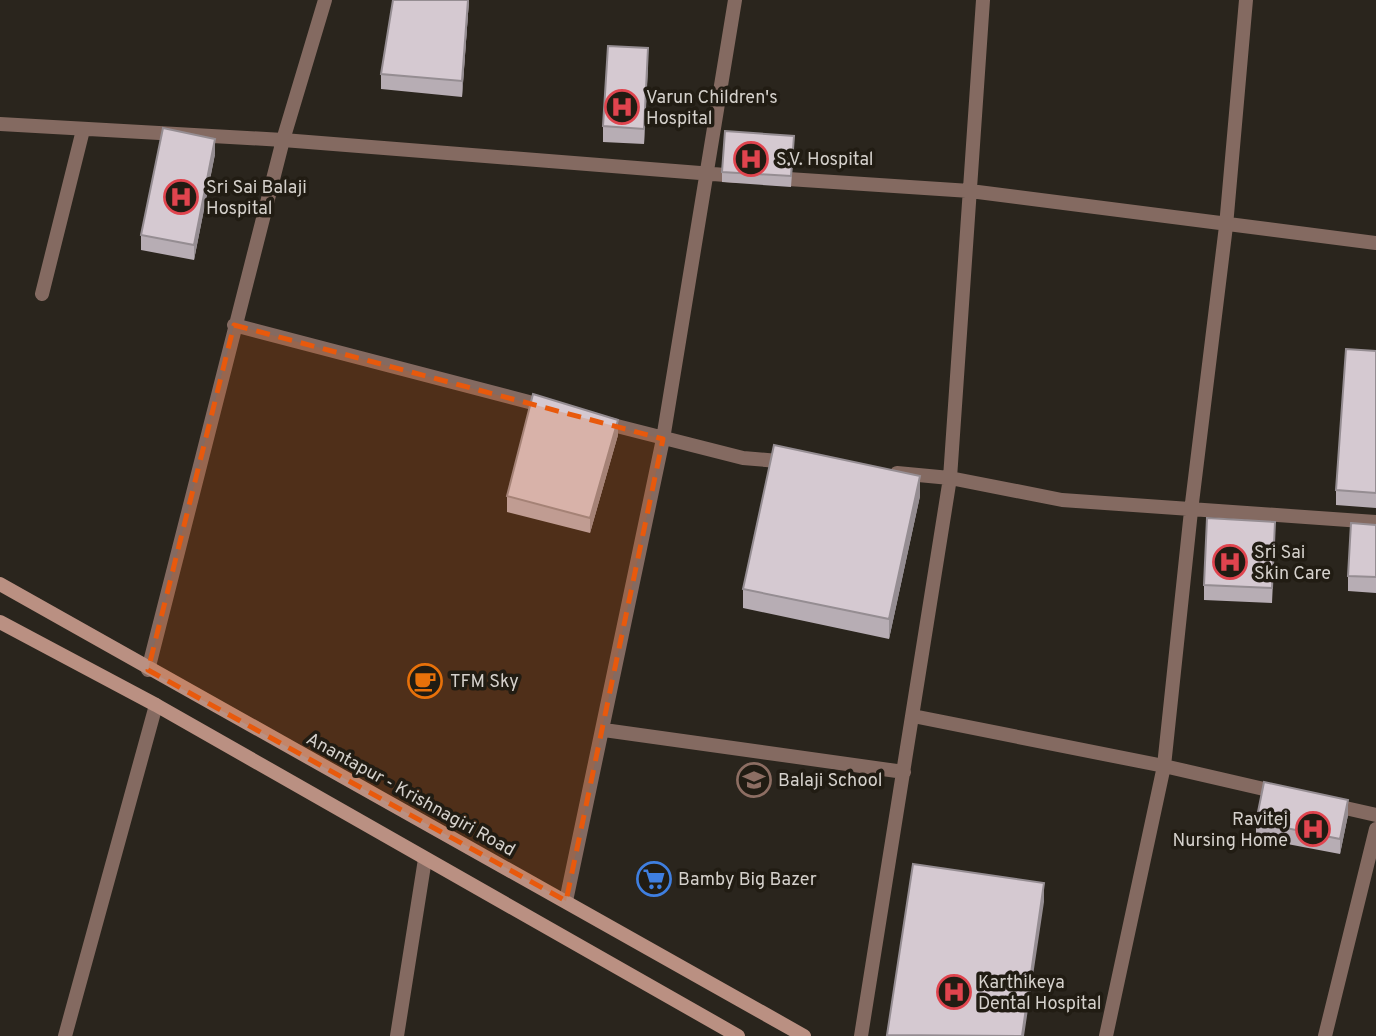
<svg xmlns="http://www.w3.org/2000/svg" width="1376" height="1036" font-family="Overpass,sans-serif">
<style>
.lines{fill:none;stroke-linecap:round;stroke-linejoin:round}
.street{stroke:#846a61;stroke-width:14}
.secondary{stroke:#ba9082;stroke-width:14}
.wall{fill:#b7adb4}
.shaded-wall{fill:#958d92}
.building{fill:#d5c9d1;stroke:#958d92;stroke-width:2}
.marked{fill:#e8590c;fill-opacity:0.2;stroke:#e8590c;stroke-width:5;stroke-dasharray:14 9;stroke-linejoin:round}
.labels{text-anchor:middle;stroke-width:7;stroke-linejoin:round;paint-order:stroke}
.poi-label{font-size:18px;fill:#d5d1cc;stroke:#211c13;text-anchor:start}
.street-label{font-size:18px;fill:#d5d1cc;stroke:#211c13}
</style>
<rect width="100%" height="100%" fill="#2a251d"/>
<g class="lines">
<path class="street" d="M 0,124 L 283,140 L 738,176
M 773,178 L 970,191 L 1376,243
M 42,294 L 83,130
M 234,325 L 548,407
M 601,422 L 743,458 L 790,462
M 897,473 L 950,478 L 1062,500 L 1376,522
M 148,670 L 283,140 L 325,0
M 913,716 L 1164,766 L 1281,793
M 604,730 L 904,772
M 1332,805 L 1376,815
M 566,901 L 663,439 L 735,0
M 65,1036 L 156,705
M 397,1036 L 425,859
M 861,1036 L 950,478 L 983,0
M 1106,1036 L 1164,766 L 1191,511 L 1226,226 L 1246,0
M 1325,1036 L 1376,829"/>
<path class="secondary" d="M 0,584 L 804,1036
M 0,622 L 156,705 L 738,1036"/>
</g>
<path class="wall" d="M 469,0 L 462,97 L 381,89 L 381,74 Z
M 648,64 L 644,144 L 603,142 L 603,126 Z
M 794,146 L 791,187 L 722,182 L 722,172 Z
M 215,154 L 194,260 L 141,250 L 141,235 Z
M 1376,351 L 1376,508 L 1336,505 L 1336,490 Z
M 618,435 L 590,533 L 507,512 L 507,496 Z
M 920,496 L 889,639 L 743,608 L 743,589 Z
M 1376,525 L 1376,593 L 1348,591 L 1348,576 Z
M 1275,537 L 1272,603 L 1204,600 L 1204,585 Z
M 1348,815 L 1340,854 L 1256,838 L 1256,822 Z"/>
<path class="shaded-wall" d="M 468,0 L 469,0 L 462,97 L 462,81 Z
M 648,48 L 648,64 L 644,144 L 644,129 Z
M 215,139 L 215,154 L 194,260 L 194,245 Z
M 618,420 L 618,435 L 590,533 L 590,518 Z
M 920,476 L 920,496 L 889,639 L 889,619 Z
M 1348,800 L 1348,815 L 1340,854 L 1340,839 Z
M 1044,883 L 1044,902 L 1024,1036 L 1022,1036 Z"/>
<path class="building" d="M 393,0 L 468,0 L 462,81 L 381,74 Z
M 608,46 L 648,48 L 644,129 L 603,126 Z
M 163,128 L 215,139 L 194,245 L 141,235 Z
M 725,131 L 794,136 L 791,176 L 722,172 Z
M 1346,349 L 1376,351 L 1376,493 L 1336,490 Z
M 533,394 L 618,420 L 590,518 L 507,496 Z
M 774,445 L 920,476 L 889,619 L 743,589 Z
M 1207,518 L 1275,522 L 1272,588 L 1204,585 Z
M 1351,523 L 1376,525 L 1376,577 L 1348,576 Z
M 1264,782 L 1348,800 L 1340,839 L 1256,822 Z
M 913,864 L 1044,883 L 1022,1036 L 887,1035 Z"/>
<path class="marked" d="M 234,325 L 663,439 L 566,901 L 148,670 Z"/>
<defs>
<g id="hospital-ring" transform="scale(1.75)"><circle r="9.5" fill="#211c13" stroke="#e0444e" stroke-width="1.5"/><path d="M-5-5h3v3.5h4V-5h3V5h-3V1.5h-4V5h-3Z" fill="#e0444e"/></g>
<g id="cafe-ring" transform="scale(1.75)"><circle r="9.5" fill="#211c13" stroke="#e8710a" stroke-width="1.5"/><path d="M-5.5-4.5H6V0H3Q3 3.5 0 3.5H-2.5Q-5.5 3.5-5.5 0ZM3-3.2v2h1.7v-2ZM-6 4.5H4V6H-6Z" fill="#e8710a"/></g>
<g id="school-ring" transform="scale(1.75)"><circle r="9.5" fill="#211c13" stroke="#8d6e63" stroke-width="1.5"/><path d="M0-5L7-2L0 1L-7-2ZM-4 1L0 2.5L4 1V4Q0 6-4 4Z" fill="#8d6e63"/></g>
<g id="supermarket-ring" transform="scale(1.75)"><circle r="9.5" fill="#211c13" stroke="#3f7fe0" stroke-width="1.5"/><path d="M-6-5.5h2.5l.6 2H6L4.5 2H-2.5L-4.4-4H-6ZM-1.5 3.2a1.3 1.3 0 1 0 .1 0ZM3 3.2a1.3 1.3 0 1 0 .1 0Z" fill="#3f7fe0"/></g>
</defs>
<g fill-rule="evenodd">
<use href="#hospital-ring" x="622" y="107"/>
<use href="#hospital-ring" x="751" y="159"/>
<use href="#hospital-ring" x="181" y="197"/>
<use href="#hospital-ring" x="1230" y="562"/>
<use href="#cafe-ring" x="425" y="681"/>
<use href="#school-ring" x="754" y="780"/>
<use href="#hospital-ring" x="1313" y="829"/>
<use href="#supermarket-ring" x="654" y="879"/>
<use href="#hospital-ring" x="954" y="992"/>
</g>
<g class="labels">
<g class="poi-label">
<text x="646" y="103">Varun Children's<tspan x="646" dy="21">Hospital</tspan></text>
<text x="776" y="165">S.V. Hospital</text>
<text x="206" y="193">Sri Sai Balaji<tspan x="206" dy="21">Hospital</tspan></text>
<text x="1254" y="558">Sri Sai<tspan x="1254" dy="21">Skin Care</tspan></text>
<text x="450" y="687">TFM Sky</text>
<text x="778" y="786">Balaji School</text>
<text x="1288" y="825" text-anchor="end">Ravitej<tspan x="1288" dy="21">Nursing Home</tspan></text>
<text x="678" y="885">Bamby Big Bazer</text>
<text x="978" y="988">Karthikeya<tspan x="978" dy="21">Dental Hospital</tspan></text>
</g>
<g class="street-label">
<text transform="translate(411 794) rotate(29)" y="6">Anantapur - Krishnagiri Road</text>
</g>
</g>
</svg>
